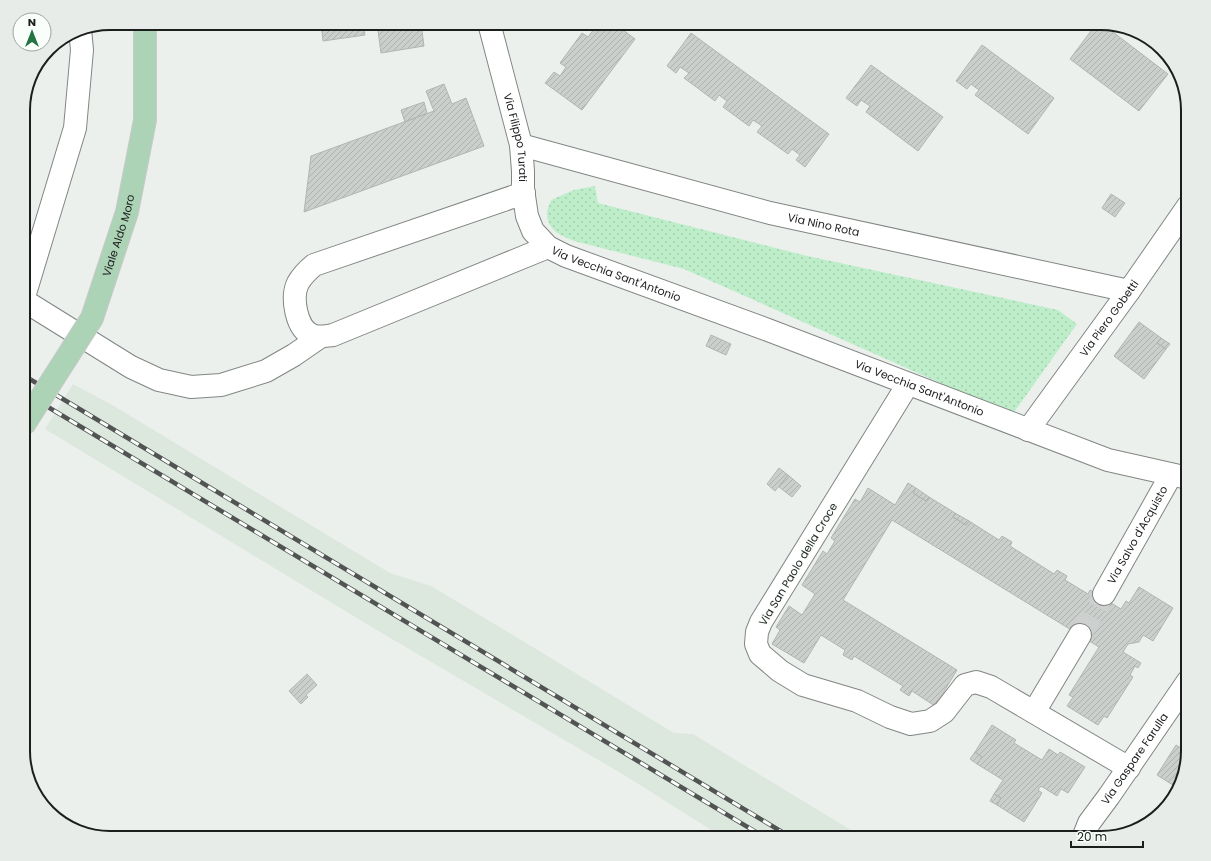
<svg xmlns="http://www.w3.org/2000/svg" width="1211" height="861" font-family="Poppins,sans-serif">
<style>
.built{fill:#dce7de}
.grass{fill:url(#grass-dots)}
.building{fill:url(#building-hatch);stroke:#b2b6b3}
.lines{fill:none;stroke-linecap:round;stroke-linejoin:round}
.minor-tunnel{stroke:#cdd0ce;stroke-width:22;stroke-dasharray:22 11;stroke-linecap:butt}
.minor-casing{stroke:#828683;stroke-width:24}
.minor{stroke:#fff;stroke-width:22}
.rail-casing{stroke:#515452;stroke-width:4.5}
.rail{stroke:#f9fefa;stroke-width:3;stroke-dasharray:9;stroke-linecap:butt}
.major-bridge-casing{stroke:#c9c9c9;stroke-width:24;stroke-linecap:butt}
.major-bridge{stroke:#acd3b6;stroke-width:22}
.labels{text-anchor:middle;stroke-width:3;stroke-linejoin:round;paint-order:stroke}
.street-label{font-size:11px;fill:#1c1e1d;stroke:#f9fefa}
.rim{fill:none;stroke:#1c1e1d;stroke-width:2}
</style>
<defs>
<pattern id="grass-dots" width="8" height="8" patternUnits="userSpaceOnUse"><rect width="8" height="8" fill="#bdeec9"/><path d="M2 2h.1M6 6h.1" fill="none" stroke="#a2ccac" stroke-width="1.8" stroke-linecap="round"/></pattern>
<pattern id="building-hatch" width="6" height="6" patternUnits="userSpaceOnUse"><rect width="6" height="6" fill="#cbcfcc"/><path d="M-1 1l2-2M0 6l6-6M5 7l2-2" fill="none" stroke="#aeb1af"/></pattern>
</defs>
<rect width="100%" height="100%" fill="#ecf0ed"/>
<path class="built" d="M 73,384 L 114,406 L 390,573 L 431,586 L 503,629 L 674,733 L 693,734 L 864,838 L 724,838 L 624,775 L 375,629 L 45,429 Z"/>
<path class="grass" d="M 595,186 L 598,203 L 803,255 L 1058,310 L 1077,324 L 1012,415 L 684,269 L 574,241 C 562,236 548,231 547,215 C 546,211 550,204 551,200 L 574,190 Z"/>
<path class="building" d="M 321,23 L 363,23 L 365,35 L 323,41 Z
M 377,23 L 421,23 L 424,46 L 381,53 Z
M 589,23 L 614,23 L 635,39 L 582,110 L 545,83 L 554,72 L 560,76 L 566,67 L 560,63 L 582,33 L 588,37 L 594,29 L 588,25 Z
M 1097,23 L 1101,23 L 1168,74 L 1139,111 L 1070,59 Z
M 691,33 L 829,134 L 805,167 L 796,160 L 800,155 L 792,149 L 788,154 L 757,132 L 762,126 L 753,120 L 749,126 L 723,107 L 727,101 L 719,95 L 715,101 L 684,78 L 689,73 L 680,67 L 676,73 L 667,66 Z
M 982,45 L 1054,98 L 1028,134 L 975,95 L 979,90 L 971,84 L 967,89 L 956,81 Z
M 871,65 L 943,117 L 918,151 L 866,112 L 870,106 L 861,100 L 857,106 L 846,98 Z
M 444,84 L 452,104 L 466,98 L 484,146 L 304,212 L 311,156 L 434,111 L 426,91 Z
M 424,102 L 427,113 L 405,122 L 401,110 Z
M 1111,194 L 1125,203 L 1115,217 L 1102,208 Z
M 1188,260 L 1188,285 L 1186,279 L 1186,270 Z
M 1139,322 L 1161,338 L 1157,343 L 1166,349 L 1144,379 L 1114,356 Z
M 711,335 L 731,344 L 726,355 L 706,346 Z
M 1161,338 L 1170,344 L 1166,349 L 1157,343 Z
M 779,468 L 788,475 L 775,491 L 767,484 Z
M 788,475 L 801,486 L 792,497 L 779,487 Z
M 908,483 L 916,488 L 913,493 L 926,501 L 929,497 L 955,513 L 953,517 L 966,525 L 969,521 L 999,540 L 1002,536 L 1012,542 L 1010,546 L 1054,574 L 1057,570 L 1067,576 L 1065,580 L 1088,594 L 1090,590 L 1121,609 L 1126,601 L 1129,603 L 1139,587 L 1173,608 L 1153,641 L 1143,635 L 1139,642 L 1128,644 L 1123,652 L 1141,663 L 1138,668 L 1135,666 L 1130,675 L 1133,677 L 1107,718 L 1104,716 L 1098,725 L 1067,706 L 1073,697 L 1069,695 L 1099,647 L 892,520 L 843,600 L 957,670 L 935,706 L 912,691 L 909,696 L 900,690 L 903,686 L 854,656 L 852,660 L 843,655 L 845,650 L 821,635 L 804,663 L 772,644 L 780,630 L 776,627 L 789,606 L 802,615 L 815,594 L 802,585 L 823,551 L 827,554 L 835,541 L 831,538 L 855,499 L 860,502 L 868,488 L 895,505 Z
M 916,488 L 929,497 L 926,501 L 913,493 Z
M 955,513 L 969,521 L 966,525 L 953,517 Z
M 307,674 L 317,685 L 306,695 L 308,697 L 301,704 L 289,691 Z
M 992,725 L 1016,740 L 1014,743 L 1042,760 L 1049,749 L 1058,755 L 1060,752 L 1085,767 L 1068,793 L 1061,789 L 1057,796 L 1041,786 L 1038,790 L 1042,793 L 1024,822 L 997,805 L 1001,798 L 994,794 L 1003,780 L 977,764 L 982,757 L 975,752 Z
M 1176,745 L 1188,752 L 1176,787 L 1157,775 Z
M 975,752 L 982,757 L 977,764 L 970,759 Z
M 994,794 L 1001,798 L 997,805 L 990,801 Z"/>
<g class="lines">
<path class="minor-tunnel" d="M 1080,635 L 1104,594"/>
<g class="minor-casing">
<g id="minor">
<path id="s1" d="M 489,23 L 521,145 L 523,171 L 523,189 L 527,216 L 533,231 L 548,247 L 566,256 L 768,330 L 1108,460 L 1188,478"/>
<path id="s2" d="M 521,145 L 770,213 L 1129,291"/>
<path d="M 524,193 L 314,265 C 308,270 302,276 298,283 C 291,297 296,329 312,335 C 318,338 326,336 333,335 L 548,247"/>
<path d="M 23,300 L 131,367 L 159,380 L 191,387 L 221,385 L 266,371 L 294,355 L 320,337"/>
<path d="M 23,300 L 75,128 L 82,50 L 80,29"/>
<path d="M 908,384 L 761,622 L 757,632 L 756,644 L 760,654 L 780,671 L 803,685 L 857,701 L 890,717 L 911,724 L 930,721 L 944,712 L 965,685 L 976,682 L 991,687 L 1129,768"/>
<path id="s3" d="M 1028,430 L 1129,291 L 1188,206"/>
<path id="s4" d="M 1104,594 L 1171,475"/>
<path d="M 1034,712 L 1080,635"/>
<path id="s5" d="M 1083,838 L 1089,823 L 1109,796 L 1188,681"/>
</g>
</g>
<use href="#minor" class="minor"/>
<g class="rail-casing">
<path id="rail" d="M 23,375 L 792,838
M 23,392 L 766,838"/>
</g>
<use href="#rail" class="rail"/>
<g class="major-bridge-casing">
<g id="major-bridge">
<path id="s6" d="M 23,426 L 92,318 L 127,212 L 145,120 L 145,23"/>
</g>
</g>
<use href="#major-bridge" class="major-bridge"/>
</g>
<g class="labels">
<g class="street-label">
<text dy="4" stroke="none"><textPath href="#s1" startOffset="118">Via Filippo Turati</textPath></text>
<text dy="4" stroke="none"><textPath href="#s2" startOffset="313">Via Nino Rota</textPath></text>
<text dy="4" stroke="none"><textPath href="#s6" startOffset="215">Viale Aldo Moro</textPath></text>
<text dy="4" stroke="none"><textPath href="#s1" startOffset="309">Via Vecchia Sant'Antonio</textPath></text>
<text dy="4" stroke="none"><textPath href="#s3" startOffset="138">Via Piero Gobetti</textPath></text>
<text dy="4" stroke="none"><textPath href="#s1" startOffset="633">Via Vecchia Sant'Antonio</textPath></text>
<text dy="4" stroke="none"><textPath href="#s4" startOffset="68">Via Salvo d'Acquisto</textPath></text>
<text transform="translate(798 564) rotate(-59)" y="4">Via San Paolo della Croce</text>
<text dy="4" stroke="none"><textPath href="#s5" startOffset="95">Via Gaspare Farulla</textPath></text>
</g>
</g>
<path d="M0 0H1211V861H0ZM110 30H1101A80 80 0 0 1 1181 110V751A80 80 0 0 1 1101 831H110A80 80 0 0 1 30 751V110A80 80 0 0 1 110 30Z" fill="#e7ece8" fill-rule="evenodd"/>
<path class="rim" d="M110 30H1101A80 80 0 0 1 1181 110V751A80 80 0 0 1 1101 831H110A80 80 0 0 1 30 751V110A80 80 0 0 1 110 30Z"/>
<g transform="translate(32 32)"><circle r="19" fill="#f9fefa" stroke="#a1a4a2"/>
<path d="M0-3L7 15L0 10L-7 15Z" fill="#257342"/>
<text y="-6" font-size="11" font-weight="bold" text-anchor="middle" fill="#1c1e1d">N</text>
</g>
<path d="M1071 841v6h72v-6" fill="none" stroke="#1c1e1d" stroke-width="2"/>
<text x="1077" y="841" font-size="12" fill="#1c1e1d" stroke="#f9fefa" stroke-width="3" paint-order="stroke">20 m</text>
</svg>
